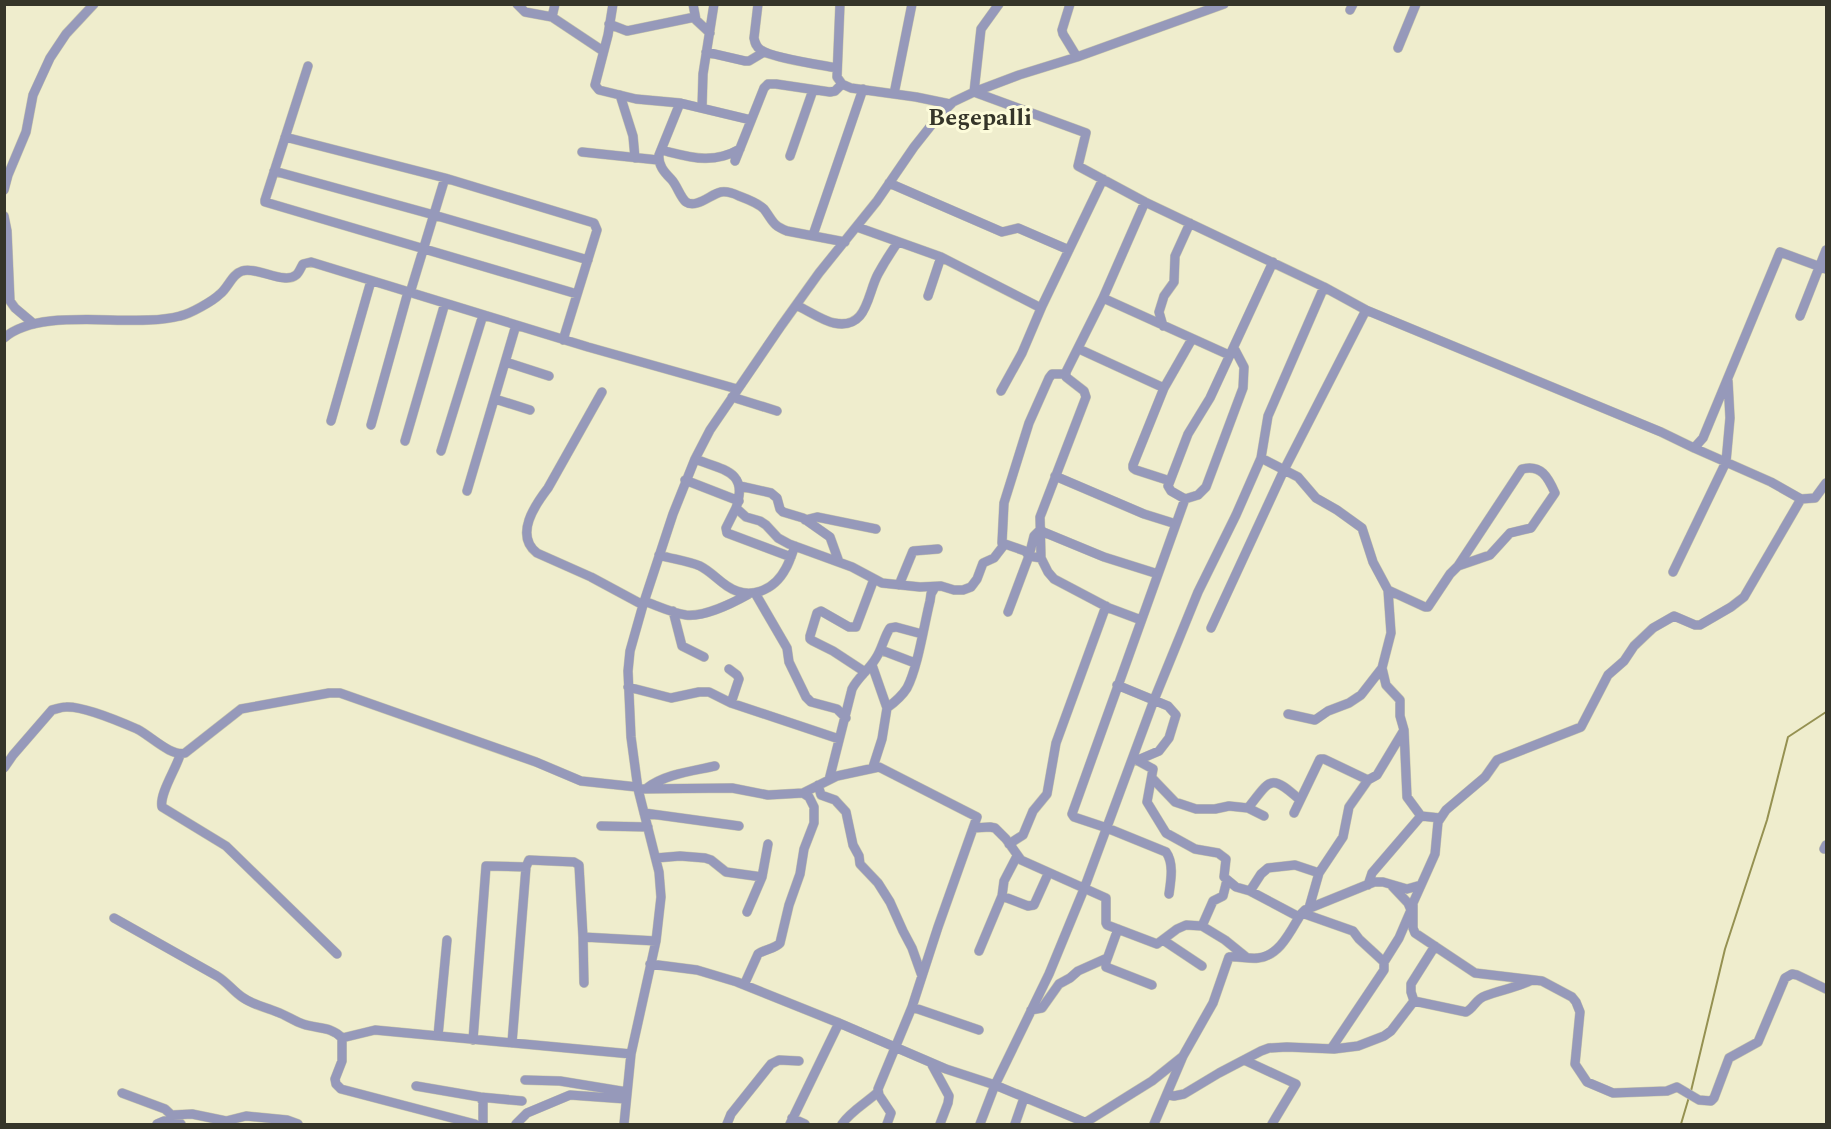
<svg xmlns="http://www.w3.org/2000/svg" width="1831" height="1129" font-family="Spectral,serif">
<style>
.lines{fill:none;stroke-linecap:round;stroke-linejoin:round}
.stream{stroke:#959151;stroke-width:2}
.minor-casing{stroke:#cac8ac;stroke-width:10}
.minor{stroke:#9699ba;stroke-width:9}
.labels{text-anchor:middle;stroke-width:6;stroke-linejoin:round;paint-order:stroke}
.district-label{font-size:24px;font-weight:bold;fill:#353529;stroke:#fcfbda}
</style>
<rect width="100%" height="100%" fill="#efedcd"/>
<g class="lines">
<path class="stream" d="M 1691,1091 L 1725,949 L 1767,820 L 1788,737 L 1826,712
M 1681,1124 L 1689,1097"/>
<g class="minor-casing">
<path id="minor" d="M 517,4 L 525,12 L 552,17 L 603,51
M 613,4 L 608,35 L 595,85 L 599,90 L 636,99 L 680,103 L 751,120
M 693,4 L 696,20 L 710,33
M 758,4 L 754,38 C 755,43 756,47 761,50 C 772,58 821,65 837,68
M 840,4 L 837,77 L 842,84 L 851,88 L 916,97 L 950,104
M 1070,4 L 1062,30 L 1063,34 L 1077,57
M 1350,10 L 1353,4
M 552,17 L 555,4
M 609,24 L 627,31 L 695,17
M 1398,48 L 1416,4
M 706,52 L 745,61 L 749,61 L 764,52
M 308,66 L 265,200 L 265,202 L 577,294
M 974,92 L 1086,133 L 1078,166 L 1145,202 L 1324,287 L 1366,310 L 1661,432 L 1694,448 L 1703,438 L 1780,252 L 1826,269
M 974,92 L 1019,75 L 1077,57 L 1224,4
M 894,94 L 912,4
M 620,95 L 633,136 L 635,158
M 680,103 L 659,155 C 658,165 664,172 671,179 C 677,185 680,197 686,202 C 696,209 711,194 721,192 C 728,191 733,193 739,196 C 747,199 758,203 764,209 C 773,221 772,225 787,231 L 845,242
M 702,108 L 703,74 L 714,4
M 285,137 L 445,178 L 594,223 L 597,230 L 563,340
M 661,150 C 690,157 712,165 740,149
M 582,152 L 658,160
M 790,156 L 813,90
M 735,161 L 764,88 L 768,84 L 776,84 L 830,92 L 835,91 L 842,84
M 274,171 L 434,215 L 588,260
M 889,183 L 1002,232 L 1018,228 L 1069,250
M 4,190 L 8,175 L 26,132 L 33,95 L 50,58 L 66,34 L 94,4
M 4,216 L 7,231 L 10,301 L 15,308 L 34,324
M 857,227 L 941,257 L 1041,308
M 813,235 L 863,89
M 410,293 L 445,178
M 928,296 L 941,257
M 1103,298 L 1229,355
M 796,305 C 807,310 823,321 834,323 C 868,330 867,294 878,274 C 884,263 891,252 898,242
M 1800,316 L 1826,250
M 1163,326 L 1159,312 L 1164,296 L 1174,282 L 1175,256 L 1190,223
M 4,338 C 42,305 133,329 180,316 C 190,314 213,301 220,294 C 228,288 232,274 242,271 C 256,266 285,285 296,275 C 299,273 301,267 303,264 L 311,262 L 588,347 L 737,389
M 1234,348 L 1244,367 L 1243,388 L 1206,487 L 1198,495 L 1185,499 L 1171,491 L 1168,486 L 1170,481 L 1188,434 L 1210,398 L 1273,262
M 1079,349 L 1164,388
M 506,362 L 549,376
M 1001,391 L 1022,353 L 1042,306 L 1103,179
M 602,392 L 548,488 C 535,505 514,535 537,553 L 591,577 L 643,605
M 732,397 L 777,411
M 495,399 L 530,410
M 331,421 L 371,281
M 371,425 L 408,292
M 405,441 L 445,303
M 1694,448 L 1771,482 L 1801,499 L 1815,498 L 1826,483
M 441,451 L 483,315
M 1261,458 L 1298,477 L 1316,498 L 1337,510 L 1362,528 L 1373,562 L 1388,590 L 1391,633 L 1382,668 L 1361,695 L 1349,703 L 1328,711 L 1315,720 L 1288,714
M 695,459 C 723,470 749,471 736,508 L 746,517 L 760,521 L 766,525 L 778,538 L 789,544 L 852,567 L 882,583 L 920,587 L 941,586 L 954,590 L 963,590 L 971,587 L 977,579 L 983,563 L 994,558 L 1004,545
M 1055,476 L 1144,514 L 1176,524
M 685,480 L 739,501
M 1170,481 L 1136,470 L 1133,468 L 1133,465 L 1164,388 L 1192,339
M 740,486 L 771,493 L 777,498 L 780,509 L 783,512 L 803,518 L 830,537 L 839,562
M 467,491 L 516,325
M 1801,499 L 1744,597 L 1731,607 L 1700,625 L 1695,625 L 1674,616 L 1653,628 L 1634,646 L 1624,661 L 1608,675 L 1581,727 L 1497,760 L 1485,777 L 1446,810 L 1438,822 L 1435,854 L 1413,903 L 1413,928 L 1415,933 L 1475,973 L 1542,981 L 1572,997 L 1576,1002 L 1580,1012 L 1575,1064 L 1587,1082 L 1613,1093 L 1667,1091 L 1677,1087 L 1699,1100 L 1711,1101 L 1714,1098 L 1729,1058 L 1758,1042 L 1785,978 L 1792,974 L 1797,975 L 1826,989
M 736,508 L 726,528 L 727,533 L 791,557
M 805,520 L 817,517 L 876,529
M 1041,531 L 1104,557 L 1158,574
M 659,555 C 672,559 688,561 700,566 C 710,571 718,580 727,586 C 749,601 774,591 786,568 C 790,561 792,553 795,546
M 1041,558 L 1029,556 L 1025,551 L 1002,543 L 1004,503 L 1029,423 L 1049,378 L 1052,374 L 1065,374
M 1673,572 L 1726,462 L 1730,418 L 1728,381
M 899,585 L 913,551 L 938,549
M 1388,590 L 1425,607 L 1428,607 L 1450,574 L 1458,566 L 1490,555 L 1510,533 L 1531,528 L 1555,493 C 1548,477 1541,464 1522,469 L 1458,566
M 755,593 L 787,648 L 789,662 L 806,697 L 811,702 L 837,709 L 846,718
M 644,601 C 658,606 672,613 686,615 C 704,617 733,603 749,594
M 673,611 L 682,646 L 704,657
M 1008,612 L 1029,556 L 1034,536 L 1041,529
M 1141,620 L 1109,608 L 1054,579 L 1048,572 L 1041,558 L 1040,517 L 1086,397 L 1084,391 L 1066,377 L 1066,372 L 1103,298 L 1145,202
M 1211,628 L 1284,470 L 1366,310
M 881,650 L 915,663
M 872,665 L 887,708 L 882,739 L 873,767
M 729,669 L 737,675 L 739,679 L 731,703
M 865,672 L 833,651 L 813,641 L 810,639 L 810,636 L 817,613 L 821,611 L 849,627 L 856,627 L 874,579
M 1117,685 L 1168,706 L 1176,715 L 1169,738 L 1159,751 L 1138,760
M 628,687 L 671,698 L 699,692 L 709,692 L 731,703 L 839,739
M 887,708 C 895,702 902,696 907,688 C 918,667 924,625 930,601 L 931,594 L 935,587
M 1404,730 L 1407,797 L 1421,816 L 1440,818
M 180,755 C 176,769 159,794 162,807 L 226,846 L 337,954
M 1133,758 L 1153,769 L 1147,802 L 1166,833 L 1195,849 L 1218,853 L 1226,859 L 1224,877 L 1236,887 L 1250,891 L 1261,874 L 1268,868 L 1295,865 L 1319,873
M 4,768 L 13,755 L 52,710 C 57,709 61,707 66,707 C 83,706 121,722 137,729 C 151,736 171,757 185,753 L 241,709 L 329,693 L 340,693 L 536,762 L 581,781 L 637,787
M 1153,779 L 1175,802 L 1196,809 L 1215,809 L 1229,806 L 1248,808 L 1264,816
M 829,780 L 852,689 C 858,677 869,670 876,658 C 882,649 884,637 890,628 L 896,627 L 922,634
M 818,785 L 821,795 L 835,800 L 846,812 L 853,845 L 859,856 L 860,864 L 878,883 L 890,902 L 903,931 L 912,948 L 922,976
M 647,788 C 665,774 693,771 715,766
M 638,789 L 732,788 L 768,795 L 803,793 L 837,776 L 879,767 L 977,817 L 938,927 L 912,1007 L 878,1089 L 879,1095 L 891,1113 L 887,1124
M 1248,808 C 1271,779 1270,773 1300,800
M 644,813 L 739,826
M 1294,813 L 1320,759 L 1324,759 L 1368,780
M 601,826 L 648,827
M 973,828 L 990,827 L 995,828 L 1006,839 L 1021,860 L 1106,898 L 1106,923 L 1107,925 L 1157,944 L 1177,929 L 1186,925 L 1202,926 L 1213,901 L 1223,896 L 1227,880
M 1009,844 L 1023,835 L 1033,811 L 1047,794 L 1056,743 L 1106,606
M 1824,849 L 1826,845
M 656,858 L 680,856 L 705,858 L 711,860 L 726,872 L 762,877
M 1368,885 L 1372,873 L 1421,816
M 1392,886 L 1408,903 L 1411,910
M 1250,891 L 1299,917
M 1169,894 C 1171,880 1174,863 1166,852 L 1107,828 L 1074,817 L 1072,814 L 1185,499
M 1002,896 L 1028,906 L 1034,905 L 1048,874
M 1309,908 L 1319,873 L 1343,837 L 1349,807 L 1368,780 L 1377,775 L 1404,730 L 1400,716 L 1400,700 L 1386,685 L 1382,668
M 747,912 L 762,877 L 768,844
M 1302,913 L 1353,931 L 1359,939 L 1384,962 L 1384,970 L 1331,1049
M 114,918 L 217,976 C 227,982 233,991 242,997 C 253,1005 265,1007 277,1012 C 286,1015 294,1021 303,1024 C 317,1029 331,1026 342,1038 L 342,1061 L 335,1079 L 336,1084 L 341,1089 L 475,1124
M 1202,926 L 1225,940 L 1246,957
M 1118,929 L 1106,962 L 1106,967 L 1152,985
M 583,937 L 656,941
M 1163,940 L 1202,966
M 979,951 L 1002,896 L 1004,881 L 1017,856
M 1384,962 L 1399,938 L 1411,910
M 650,964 L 697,970 L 737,982 L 839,1023 L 946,1069 L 995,1085 L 1089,1124
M 744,985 L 758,954 C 765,949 775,949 780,943 L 789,905 L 800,874 L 804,849 L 814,823 L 814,807 L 809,797 L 803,793
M 1414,1001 L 1466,1012 C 1474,1008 1476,999 1485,996 C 1500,990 1516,988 1532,980
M 912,1007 L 979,1030
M 1031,1010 L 1042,1008 L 1059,984 L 1070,978 L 1078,971 L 1107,958
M 438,1036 L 447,940
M 342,1038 L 375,1030 L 631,1054
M 473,1040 L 486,866 L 526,867
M 512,1043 L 526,867 L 529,860 L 574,862 L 579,865 L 583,937 L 584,983
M 1244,1060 L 1296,1084 L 1272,1124
M 931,1063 L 949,1096 L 948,1103 L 940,1124
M 525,1080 L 560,1081 L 627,1092
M 416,1086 L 480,1097 L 483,1102 L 483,1124
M 122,1093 L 165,1109 L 181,1124
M 1168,1095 L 1174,1096 L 1184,1094 L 1219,1073 L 1261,1051 L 1269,1048 L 1287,1047 L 1334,1049 L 1358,1046 L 1384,1036 L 1391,1031 L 1414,1001 L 1411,992 L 1411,984 L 1435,946
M 480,1097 L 522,1101
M 173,1115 L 192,1114 L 226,1121 L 246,1116 L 287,1120 L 298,1124
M 792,1118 L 805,1124
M 157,1124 L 164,1121 L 178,1120
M 516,1124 L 527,1113 L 570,1095 L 626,1099
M 624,1124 L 631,1054 L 656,941 L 661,897 L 659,872 L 638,789 L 631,737 L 628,671 L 630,651 L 643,605 L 673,514 L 695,459 L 710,430 L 781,326 L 819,273 L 877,201 L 914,147 L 937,118 L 953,102 L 974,92 L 981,29 L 999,4
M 727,1124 L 731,1114 L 771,1064 L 779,1060 L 799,1061
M 790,1124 L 839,1023
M 842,1124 C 851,1111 866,1103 878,1092
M 980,1124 L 995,1085 L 1049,974 L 1084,889 L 1154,700 L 1198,592 L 1236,515 L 1261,458 L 1268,416 L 1324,287
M 1015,1124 L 1024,1098
M 1083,1124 L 1152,1081 L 1182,1057
M 1154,1124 L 1183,1056 L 1213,1003 L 1229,957 C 1238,956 1248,959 1258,958 C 1280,956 1291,930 1301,914 L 1305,910 L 1374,882 L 1383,882 L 1407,889 L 1421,885"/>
</g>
<use href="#minor" class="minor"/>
</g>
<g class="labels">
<g class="district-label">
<text x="980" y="125">Begepalli</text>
</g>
</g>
<rect width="1831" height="1129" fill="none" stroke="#353529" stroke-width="12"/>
</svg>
